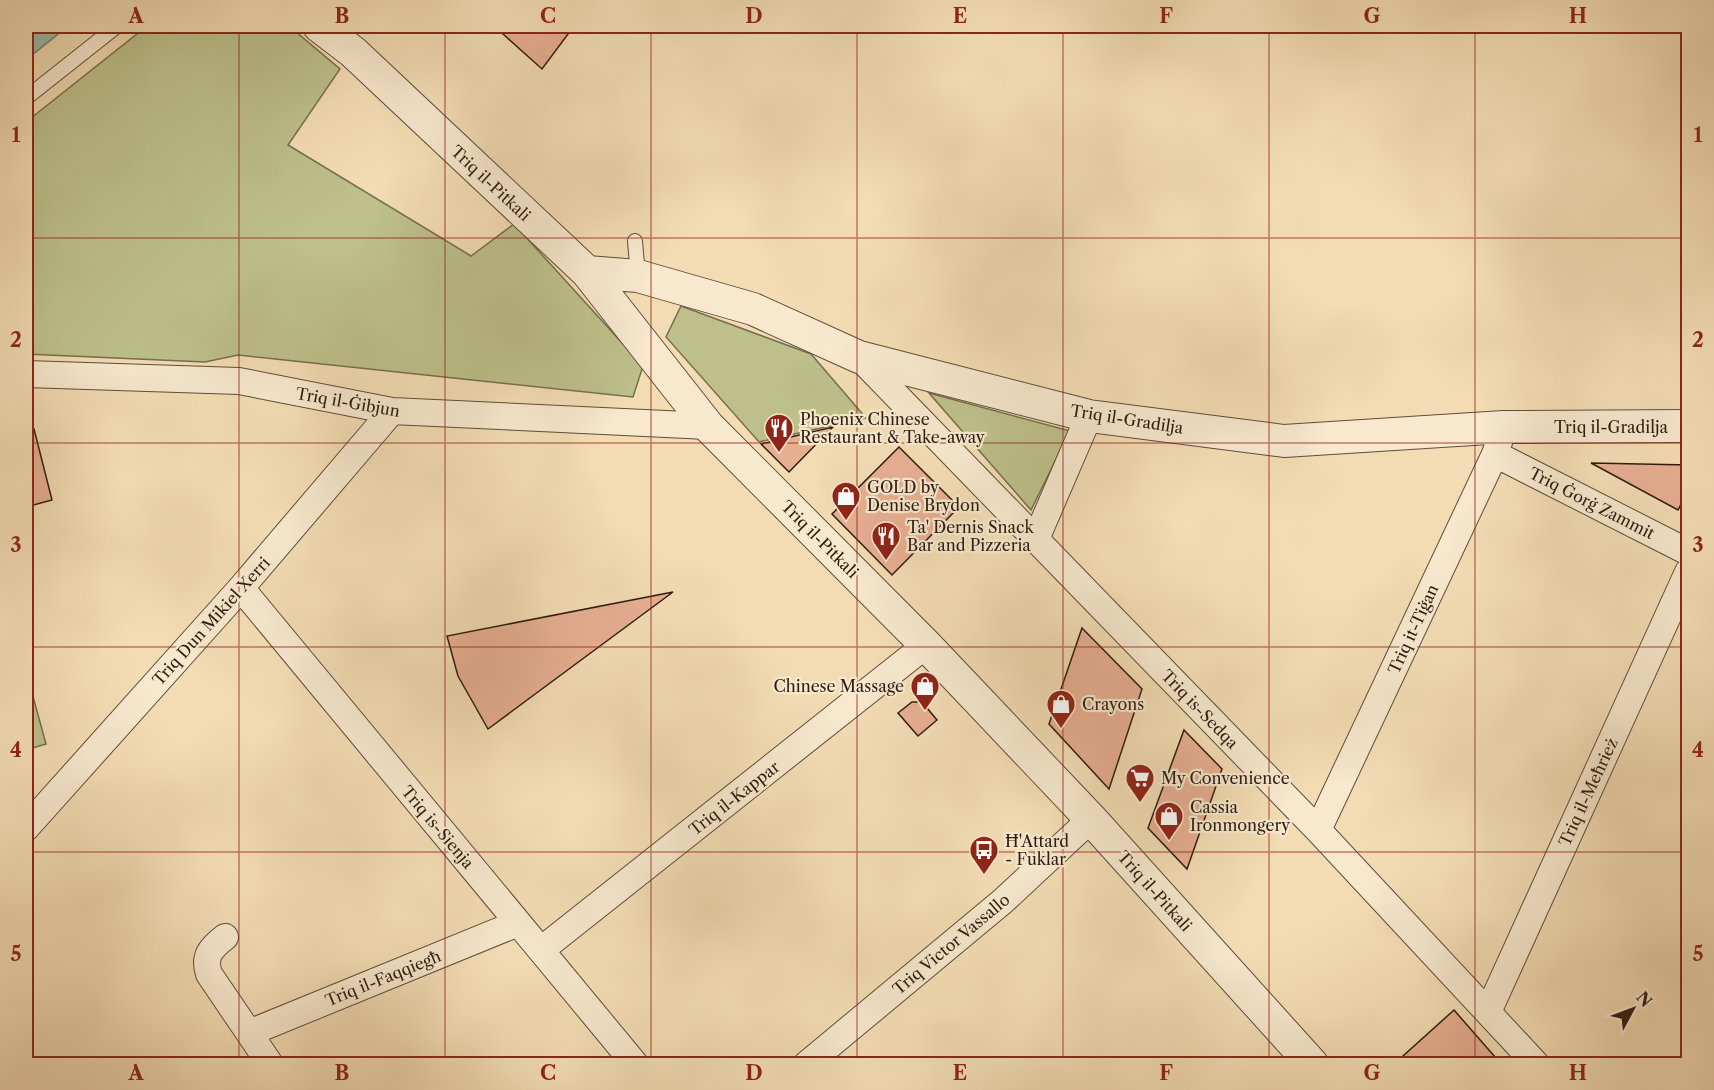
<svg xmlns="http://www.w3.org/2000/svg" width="1714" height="1090" font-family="'Libre Caslon Text',serif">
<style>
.green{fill:#bdc08b;stroke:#766e4e;stroke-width:1.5}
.water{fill:#9bbcab;stroke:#6f7c6d;stroke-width:1.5}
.building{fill:#e7af92;stroke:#2e1c10;stroke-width:1.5}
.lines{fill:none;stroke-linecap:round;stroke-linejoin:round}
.service-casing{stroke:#5f4c39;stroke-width:16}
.minor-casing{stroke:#5f4c39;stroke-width:28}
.tertiary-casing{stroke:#5f4c39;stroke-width:34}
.service{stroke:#f7e8ce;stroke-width:14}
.minor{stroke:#f7e8ce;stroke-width:26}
.tertiary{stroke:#f7e8ce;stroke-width:32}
.grid{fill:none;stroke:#8f2418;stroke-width:1.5;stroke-opacity:0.55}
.labels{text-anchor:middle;stroke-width:4.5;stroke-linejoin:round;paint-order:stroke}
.street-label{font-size:16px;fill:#2e1c10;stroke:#f7e8ce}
.poi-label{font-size:16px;fill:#2e1c10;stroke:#f7e8ce;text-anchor:start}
.neatline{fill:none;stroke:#8f2418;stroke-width:2}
.grid-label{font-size:20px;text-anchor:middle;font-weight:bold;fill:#8f2418}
</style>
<rect width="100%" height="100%" fill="#f3dcb4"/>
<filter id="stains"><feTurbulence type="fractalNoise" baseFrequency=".00333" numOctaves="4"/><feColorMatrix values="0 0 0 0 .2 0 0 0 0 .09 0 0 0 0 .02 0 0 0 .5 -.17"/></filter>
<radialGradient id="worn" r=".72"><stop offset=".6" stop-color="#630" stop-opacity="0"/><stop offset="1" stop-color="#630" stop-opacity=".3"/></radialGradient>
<path class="green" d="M 147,26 L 289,26 L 340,69 L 288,145 L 471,256 L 514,224 L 643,366 L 633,397 L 238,355 L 205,362 L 26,354 L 26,122 Z
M 681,306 L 811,354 L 866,418 L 759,442 L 666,337 Z
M 929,393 L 1070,431 L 1031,510 Z
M 26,671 L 46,744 L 26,750 Z"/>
<path class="water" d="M 26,26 L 68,26 L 26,60 Z"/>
<path class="building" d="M 494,26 L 574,26 L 542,69 Z
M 833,427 L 789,472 L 761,444 Z
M 34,429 L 52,500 L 26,507 L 26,430 Z
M 899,447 L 959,507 L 892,575 L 832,514 Z
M 1591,463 L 1689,465 L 1689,489 L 1678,510 Z
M 673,592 L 488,729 L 458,676 L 447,636 Z
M 1082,628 L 1142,689 L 1109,789 L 1049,724 Z
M 912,702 L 922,702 L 937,720 L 918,736 L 898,713 Z
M 1184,730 L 1222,769 L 1187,869 L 1148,828 Z
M 1454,1010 L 1502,1065 L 1393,1065 Z"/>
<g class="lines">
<g class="service-casing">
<path id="service" d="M 26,98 L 117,26
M 635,241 L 638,276"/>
</g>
<g class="minor-casing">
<path id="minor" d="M 859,357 L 1318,830 L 1536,1064
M 26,374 L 239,381 L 392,411 L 708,426
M 1495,454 L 1688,552
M 1036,539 L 1089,416
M 241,588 L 635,1064
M 26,828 L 241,588 L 392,411
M 1318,830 L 1495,454 L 1504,427
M 225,937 C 211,948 203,956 209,974 L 249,1033
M 541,950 L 926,645
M 1488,1012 L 1688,572
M 270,1064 L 249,1033 L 518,923
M 807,1064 L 1003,901 L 1091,819"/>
</g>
<g class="tertiary-casing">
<path id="tertiary" d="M 319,26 L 353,52 L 587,272 L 708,426 L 926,645 L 1091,819 L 1312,1064
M 587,272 L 638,276 L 753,309 L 859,357 L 1089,416 L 1284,441 L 1504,427 L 1688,426"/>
</g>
<use href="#service" class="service"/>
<use href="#minor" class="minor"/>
<use href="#tertiary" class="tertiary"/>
</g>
<path class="grid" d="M 239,26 L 239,1064M 445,26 L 445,1064M 651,26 L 651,1064M 857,26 L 857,1064M 1063,26 L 1063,1064M 1269,26 L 1269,1064M 1475,26 L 1475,1064M 26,238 L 1688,238M 26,443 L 1688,443M 26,647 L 1688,647M 26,852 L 1688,852"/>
<defs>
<g id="restaurant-pin" transform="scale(1.5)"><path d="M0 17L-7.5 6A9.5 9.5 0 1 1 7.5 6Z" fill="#8f2418" stroke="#f7e8ce"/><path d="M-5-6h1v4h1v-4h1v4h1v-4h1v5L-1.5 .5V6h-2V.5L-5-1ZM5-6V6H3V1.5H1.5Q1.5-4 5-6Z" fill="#fff"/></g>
<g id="shop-pin" transform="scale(1.5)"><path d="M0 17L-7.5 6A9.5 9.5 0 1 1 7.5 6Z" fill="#8f2418" stroke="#f7e8ce"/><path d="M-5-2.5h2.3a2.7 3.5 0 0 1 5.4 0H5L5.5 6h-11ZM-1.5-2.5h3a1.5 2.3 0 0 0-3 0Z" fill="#fff"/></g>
<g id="supermarket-pin" transform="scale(1.5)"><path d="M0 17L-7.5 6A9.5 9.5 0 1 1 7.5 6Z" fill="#8f2418" stroke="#f7e8ce"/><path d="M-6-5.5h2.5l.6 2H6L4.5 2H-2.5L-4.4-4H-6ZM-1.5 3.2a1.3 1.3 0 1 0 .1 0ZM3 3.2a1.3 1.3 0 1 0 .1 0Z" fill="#fff"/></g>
<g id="bus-pin" transform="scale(1.5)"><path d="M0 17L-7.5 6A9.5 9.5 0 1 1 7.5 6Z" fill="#8f2418" stroke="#f7e8ce"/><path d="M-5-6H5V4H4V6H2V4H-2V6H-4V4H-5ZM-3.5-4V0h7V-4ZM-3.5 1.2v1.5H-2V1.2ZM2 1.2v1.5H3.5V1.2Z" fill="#fff"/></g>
</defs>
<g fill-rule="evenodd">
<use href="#restaurant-pin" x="779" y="428"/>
<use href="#shop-pin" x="846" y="496"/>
<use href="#restaurant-pin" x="886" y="536"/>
<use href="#shop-pin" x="925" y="686"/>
<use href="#shop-pin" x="1061" y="704"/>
<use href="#supermarket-pin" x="1140" y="778"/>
<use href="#shop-pin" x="1169" y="816"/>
<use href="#bus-pin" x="984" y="850"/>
</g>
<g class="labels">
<g class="street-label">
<text transform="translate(491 183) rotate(43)" y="6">Triq il-Pitkali</text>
<text transform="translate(348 402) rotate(10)" y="6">Triq il-Ġibjun</text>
<text transform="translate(1127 419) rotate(9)" y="6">Triq il-Gradilja</text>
<text x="1611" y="433">Triq il-Gradilja</text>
<text transform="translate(1592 503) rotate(27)" y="6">Triq Ġorġ Zammit</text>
<text transform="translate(820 539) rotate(45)" y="6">Triq il-Pitkali</text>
<text transform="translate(211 621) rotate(-48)" y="6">Triq Dun Mikiel Xerri</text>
<text transform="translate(1413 629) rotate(-65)" y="6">Triq it-Tiġan</text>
<text transform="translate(1200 709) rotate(46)" y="6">Triq is-Sedqa</text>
<text transform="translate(1588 792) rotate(-65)" y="6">Triq il-Meħrież</text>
<text transform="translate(734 798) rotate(-38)" y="6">Triq il-Kappar</text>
<text transform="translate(438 827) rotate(50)" y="6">Triq is-Sienja</text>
<text transform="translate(1155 891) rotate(48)" y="6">Triq il-Pitkali</text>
<text transform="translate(951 944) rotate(-40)" y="6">Triq Victor Vassallo</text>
<text transform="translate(383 978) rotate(-22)" y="6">Triq il-Faqqiegħ</text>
</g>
<g class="poi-label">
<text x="800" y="425">Phoenix Chinese<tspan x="800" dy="18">Restaurant &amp; Take-away</tspan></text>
<text x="867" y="493">GOLD by<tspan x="867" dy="18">Denise Brydon</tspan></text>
<text x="907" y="533">Ta' Dernis Snack<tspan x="907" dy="18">Bar and Pizzeria</tspan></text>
<text x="904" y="692" text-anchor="end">Chinese Massage</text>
<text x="1082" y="710">Crayons</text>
<text x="1161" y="784">My Convenience</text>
<text x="1190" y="813">Cassia<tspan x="1190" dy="18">Ironmongery</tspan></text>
<text x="1005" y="847">Ħ'Attard<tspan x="1005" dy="18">- Fuklar</tspan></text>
</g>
</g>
<rect width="1714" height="1090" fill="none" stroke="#f3dcb4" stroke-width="66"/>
<g transform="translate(1633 1009) rotate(49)" stroke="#f7e8ce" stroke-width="4.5" paint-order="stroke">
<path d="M0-4.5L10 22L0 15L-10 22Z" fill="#2e1c10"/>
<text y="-9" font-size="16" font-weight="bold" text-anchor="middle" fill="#2e1c10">N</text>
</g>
<rect x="33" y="33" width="1648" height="1024" class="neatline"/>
<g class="grid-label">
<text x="136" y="23">A</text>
<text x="342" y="23">B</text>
<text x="548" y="23">C</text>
<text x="754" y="23">D</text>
<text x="960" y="23">E</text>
<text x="1166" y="23">F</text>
<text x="1372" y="23">G</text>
<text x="1578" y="23">H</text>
<text x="16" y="142">1</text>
<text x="1698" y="142">1</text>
<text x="16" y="347">2</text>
<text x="1698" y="347">2</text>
<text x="16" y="552">3</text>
<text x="1698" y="552">3</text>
<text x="16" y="757">4</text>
<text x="1698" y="757">4</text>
<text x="16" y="961">5</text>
<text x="1698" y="961">5</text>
<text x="136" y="1080">A</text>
<text x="342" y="1080">B</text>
<text x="548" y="1080">C</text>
<text x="754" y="1080">D</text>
<text x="960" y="1080">E</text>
<text x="1166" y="1080">F</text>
<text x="1372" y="1080">G</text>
<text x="1578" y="1080">H</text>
</g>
<rect width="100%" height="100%" filter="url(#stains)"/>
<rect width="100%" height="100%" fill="url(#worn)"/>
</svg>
